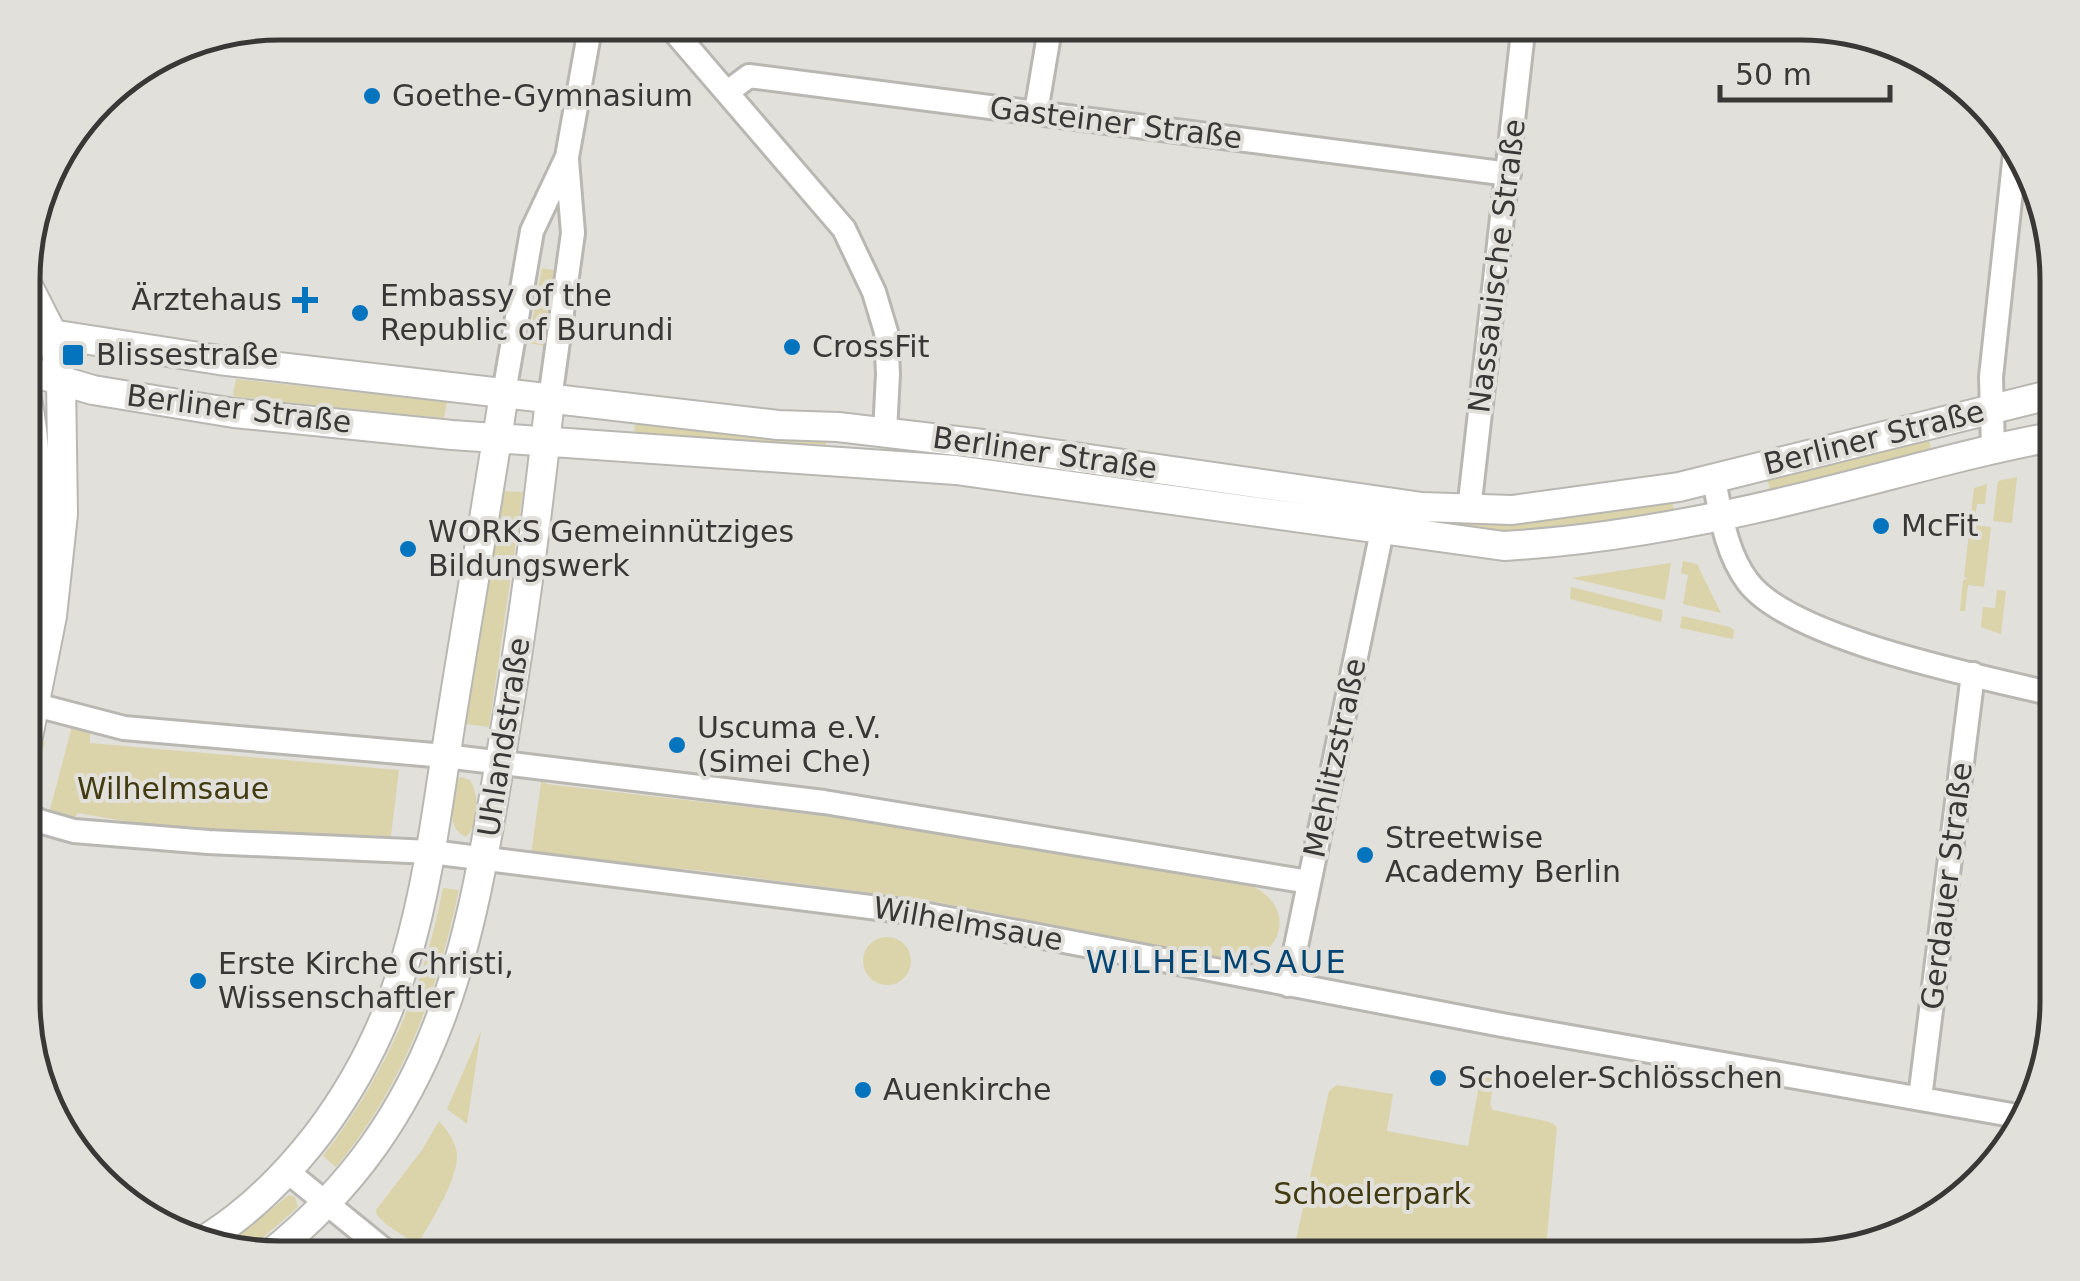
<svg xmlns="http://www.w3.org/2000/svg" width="2080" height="1281" font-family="'DejaVu Sans',sans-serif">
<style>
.green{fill:#dbd3aa}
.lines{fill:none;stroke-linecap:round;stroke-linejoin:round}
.minor-casing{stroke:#b8b7b2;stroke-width:28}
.major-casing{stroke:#b8b7b2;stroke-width:32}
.minor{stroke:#fff;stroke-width:22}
.major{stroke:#fff;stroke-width:28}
.poi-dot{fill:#0474bf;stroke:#e1e0db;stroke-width:4}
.labels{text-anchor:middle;stroke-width:8;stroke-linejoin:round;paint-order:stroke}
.poi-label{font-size:30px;fill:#393836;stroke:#e1e0db;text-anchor:start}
.street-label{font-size:30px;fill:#393836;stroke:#e1e0db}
.park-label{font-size:30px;fill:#423a11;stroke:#e1e0db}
.neighbourhood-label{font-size:32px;letter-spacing:2.5px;fill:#024574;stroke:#e1e0db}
.rim{fill:none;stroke:#393836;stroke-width:5}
</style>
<rect width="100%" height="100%" fill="#e1e0db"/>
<path class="green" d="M 542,268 L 558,271 L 545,346 L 528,343 Z
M 236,379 L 447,402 L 444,418 L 235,397 L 233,394 Z
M 635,424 L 753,436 L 826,437 L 826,445 L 634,435 Z
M 1929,439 L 1931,449 L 1770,490 L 1767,478 Z
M 2017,477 L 2012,523 L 1993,521 L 1998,481 Z
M 1987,484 L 1985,504 L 1977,504 L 1974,525 L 1991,527 L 1984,587 L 1968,585 L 1965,611 L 1960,611 L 1963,580 L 1968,578 L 1964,577 L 1974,488 Z
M 503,491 L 523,492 L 489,727 L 466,724 Z
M 1671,498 L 1674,509 L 1546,530 L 1492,533 L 1431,528 L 1433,517 Z
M 1683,561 L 1697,564 L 1721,613 L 1683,604 L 1688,575 L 1681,573 Z
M 1671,563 L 1665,600 L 1571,578 Z
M 1571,587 L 1663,610 L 1661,622 L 1570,599 Z
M 1997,590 L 2006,591 L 2001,634 L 1981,627 L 1983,607 L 1995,608 Z
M 1682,616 L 1730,627 L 1734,630 L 1733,639 L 1680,628 Z
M 72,726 L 90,733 L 90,743 L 399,770 L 391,836 L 170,829 L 78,813 L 73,819 L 50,810 Z
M 37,740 L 45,742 L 28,799 L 25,798 Z
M 542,776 L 546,784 L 850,819 L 1252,886 C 1297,907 1284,959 1235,961 L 927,900 L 703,871 L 531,854 Z
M 460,777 L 470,780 C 480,796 479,824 466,837 C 444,827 454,802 457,782 Z
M 443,888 L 459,890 C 437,992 404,1085 336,1167 L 323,1156 C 385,1076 424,988 443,888 Z
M863 961a24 24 0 1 1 48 0a24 24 0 1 1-48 0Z
M 481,1031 L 467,1124 L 447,1109 Z
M 1482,1069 L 1495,1071 L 1490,1105 L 1493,1110 L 1550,1122 L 1557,1127 L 1545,1258 L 1292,1258 L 1329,1091 L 1337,1085 L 1393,1094 L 1387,1131 L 1468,1146 Z
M 439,1121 C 447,1130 457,1143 457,1156 C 457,1182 430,1223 417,1245 L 387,1225 L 377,1215 L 376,1210 L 422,1150 Z
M 289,1195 L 295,1197 L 298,1207 L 250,1249 L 230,1243 Z"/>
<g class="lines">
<g class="minor-casing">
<path id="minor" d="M 667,23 L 844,229 L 874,292 L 886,332 L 888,374 L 885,432
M 729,91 L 749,76 L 1509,174
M 1036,112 L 1051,23
M 504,393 L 532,231 L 567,157 L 591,23
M 550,399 L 573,233 L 567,160
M 1993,448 L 1991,377 L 2016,144
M 1714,480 C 1721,515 1726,553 1748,582 C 1792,640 1984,677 2057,695
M 1469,510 L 1524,23
M 36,705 L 124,728 L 445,756 L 824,802 L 1309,882
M 25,812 L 39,821 L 74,831 L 208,842 L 431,852 L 918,913 L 1502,1025 L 2023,1117
M 1288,985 L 1382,531
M 1920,1098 L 1973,674
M 288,1172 L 394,1258"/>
</g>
<g class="major-casing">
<path id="major" d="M 25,280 L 53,335 L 61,381 L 63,514 L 52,616 L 25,752
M 25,330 L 219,360 L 778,425 L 838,427 L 991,445 L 1422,507 L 1512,510 L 1679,487 L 2057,393
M 25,370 L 93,390 L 234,413 L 452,435 L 956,470 L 1504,546 C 1607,540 1712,520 1812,495 C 1894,475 1974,451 2057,436
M 25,390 C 43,469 37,559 25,638
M 209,1237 C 252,1210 287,1174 318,1134 C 418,1002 427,871 452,714 C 469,607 488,500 504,393
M 269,1255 C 444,1115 470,944 504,737 C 523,625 538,512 550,399"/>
</g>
<use href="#minor" class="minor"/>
<use href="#major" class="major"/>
</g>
<g class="poi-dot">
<circle cx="372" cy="96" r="10"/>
<path d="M300 285h10v10h10v10h-10v10h-10v-10h-10v-10h10z"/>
<circle cx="360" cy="313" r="10"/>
<circle cx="792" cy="347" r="10"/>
<rect x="61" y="343" width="24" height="24" rx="5"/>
<circle cx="1881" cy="526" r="10"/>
<circle cx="408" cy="549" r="10"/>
<circle cx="677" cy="745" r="10"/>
<circle cx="1365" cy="855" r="10"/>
<circle cx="198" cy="981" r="10"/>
<circle cx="1438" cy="1078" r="10"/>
<circle cx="863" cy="1090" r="10"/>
</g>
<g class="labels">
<g class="poi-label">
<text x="392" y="106">Goethe-Gymnasium</text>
<text x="380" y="306">Embassy of the<tspan x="380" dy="34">Republic of Burundi</tspan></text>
<text x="282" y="310" text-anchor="end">Ärztehaus</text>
<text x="812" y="357">CrossFit</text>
<text x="96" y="365">Blissestraße</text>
<text x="1901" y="536">McFit</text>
<text x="428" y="542">WORKS Gemeinnütziges<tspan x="428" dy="34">Bildungswerk</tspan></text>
<text x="697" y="738">Uscuma e.V.<tspan x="697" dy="34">(Simei Che)</tspan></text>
<text x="1385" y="848">Streetwise<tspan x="1385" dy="34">Academy Berlin</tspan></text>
<text x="218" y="974">Erste Kirche Christi,<tspan x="218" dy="34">Wissenschaftler</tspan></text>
<text x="1458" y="1088">Schoeler-Schlösschen</text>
<text x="883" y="1100">Auenkirche</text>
</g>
<g class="street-label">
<text transform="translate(1116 123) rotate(7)" y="10">Gasteiner Straße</text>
<text transform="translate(1497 266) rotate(-83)" y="10">Nassauische Straße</text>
<text transform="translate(239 409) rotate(7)" y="10">Berliner Straße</text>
<text transform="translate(1874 438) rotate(-14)" y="10">Berliner Straße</text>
<text transform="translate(1045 453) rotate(8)" y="10">Berliner Straße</text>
<text transform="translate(504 737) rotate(-81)" y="10">Uhlandstraße</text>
<text transform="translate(1335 758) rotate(-78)" y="10">Mehlitzstraße</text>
<text transform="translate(1947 886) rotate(-83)" y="10">Gerdauer Straße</text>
<text transform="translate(968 924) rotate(10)" y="10">Wilhelmsaue</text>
</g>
<g class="park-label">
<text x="173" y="799">Wilhelmsaue</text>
<text x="1372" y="1204">Schoelerpark</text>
</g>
<g class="neighbourhood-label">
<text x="1217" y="973">WILHELMSAUE</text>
</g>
</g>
<path d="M0 0H2080V1281H0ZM280 40H1800A240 240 0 0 1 2040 280V1001A240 240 0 0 1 1800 1241H280A240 240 0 0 1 40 1001V280A240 240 0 0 1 280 40Z" fill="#e1e0db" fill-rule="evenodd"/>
<path class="rim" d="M280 40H1800A240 240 0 0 1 2040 280V1001A240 240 0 0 1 1800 1241H280A240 240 0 0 1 40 1001V280A240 240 0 0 1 280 40Z"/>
<path d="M1720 85v15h170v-15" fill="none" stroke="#393836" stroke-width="5"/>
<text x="1735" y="85" font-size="30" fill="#393836" stroke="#e1e0db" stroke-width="8" paint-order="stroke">50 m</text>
</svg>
